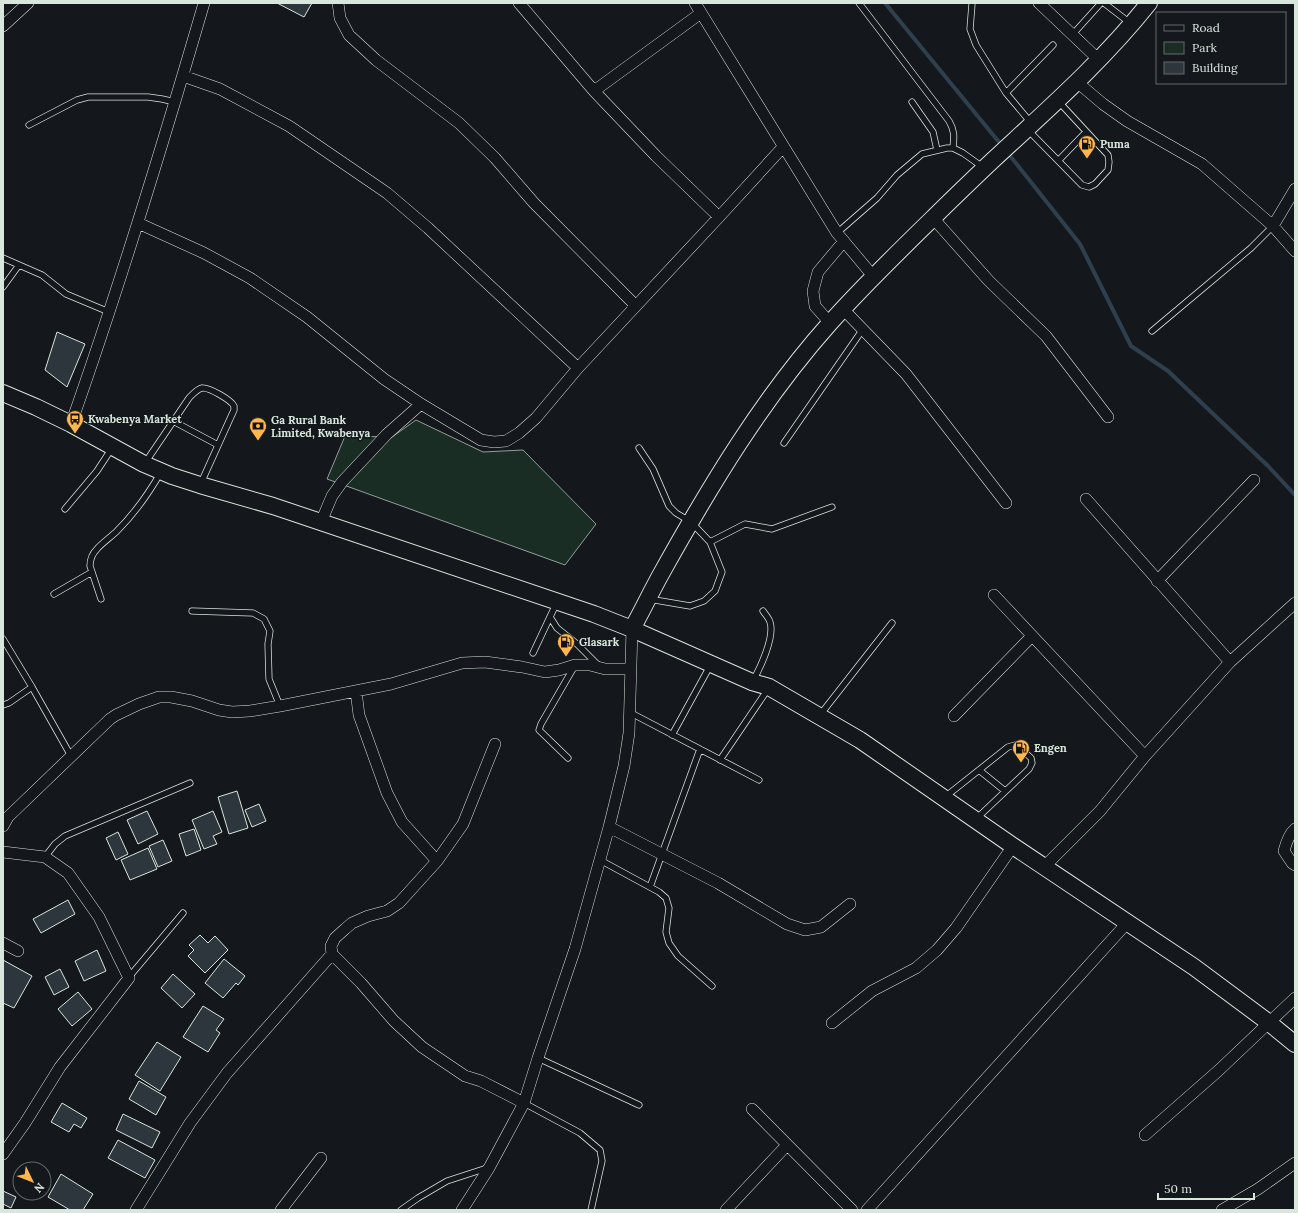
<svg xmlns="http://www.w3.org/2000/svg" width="1298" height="1213" font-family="Lora,serif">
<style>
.green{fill:#1a2d24;stroke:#939e99}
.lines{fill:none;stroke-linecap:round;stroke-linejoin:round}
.stream{stroke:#2f3f4d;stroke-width:4}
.building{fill:#2c363c;stroke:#d8e6dc}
.service-casing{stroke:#d8e6dc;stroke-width:7}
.minor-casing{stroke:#d8e6dc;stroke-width:12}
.secondary-casing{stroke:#d8e6dc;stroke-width:18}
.service{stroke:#14181c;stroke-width:5.5}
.minor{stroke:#14181c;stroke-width:11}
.secondary{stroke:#14181c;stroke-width:16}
.labels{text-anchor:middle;stroke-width:3;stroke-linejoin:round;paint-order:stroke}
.poi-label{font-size:11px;font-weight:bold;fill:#d8e6dc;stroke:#14181c;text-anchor:start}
</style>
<rect width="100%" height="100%" fill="#14181c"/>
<path class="green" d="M 416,420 L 483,452 L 523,450 L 596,524 L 565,565 L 327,479 L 345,436 L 392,437 Z"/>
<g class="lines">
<path class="stream" d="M 885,3 L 1003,147
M 1007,152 L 1080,244 L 1131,346 L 1168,371 L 1268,466 L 1295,495"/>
</g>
<path class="building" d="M 277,3 L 312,3 L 304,17 Z
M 57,332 L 85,344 L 67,387 L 45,370 Z
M 237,791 L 248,828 L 229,834 L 218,797 Z
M 259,804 L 266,821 L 252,827 L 245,810 Z
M 147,811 L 158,834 L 138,844 L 127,820 Z
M 213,811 L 222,832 L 213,836 L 217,844 L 204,849 L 192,820 Z
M 194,829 L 201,850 L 186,856 L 179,834 Z
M 118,832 L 128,854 L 116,860 L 106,838 Z
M 163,840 L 172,861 L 158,867 L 149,846 Z
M 148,848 L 157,869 L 130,880 L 121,860 Z
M 68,900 L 75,914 L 41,933 L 33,919 Z
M 200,935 L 208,943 L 215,936 L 228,950 L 205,973 L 188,956 L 194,950 L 189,945 Z
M 97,950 L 106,971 L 84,981 L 75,961 Z
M 224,959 L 245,976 L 238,985 L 236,983 L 223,998 L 205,983 Z
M 3,960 L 32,976 L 14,1008 L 3,1003 Z
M 60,969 L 69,987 L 54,995 L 45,977 Z
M 173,974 L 195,994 L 182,1008 L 161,988 Z
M 78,992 L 92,1009 L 72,1026 L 58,1009 Z
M 203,1006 L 224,1019 L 216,1030 L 220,1033 L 208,1052 L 183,1037 Z
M 157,1042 L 181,1057 L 160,1091 L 135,1075 Z
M 139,1081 L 166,1097 L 156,1115 L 129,1099 Z
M 62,1103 L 87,1118 L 81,1128 L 74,1124 L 69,1132 L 51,1122 Z
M 123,1114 L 160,1132 L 152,1148 L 116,1130 Z
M 118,1140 L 155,1160 L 145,1178 L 108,1158 Z
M 61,1174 L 93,1194 L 83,1210 L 70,1210 L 48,1197 Z
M 3,1191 L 16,1197 L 11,1208 L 3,1204 Z"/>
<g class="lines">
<g class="service-casing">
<path id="service" d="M 859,3 L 949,121 C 955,131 954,137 953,148
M 1104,3 L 1130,23
M 972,4 L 970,29 L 976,45 L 1006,93 L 1032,124
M 1073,34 L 1101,3
M 1006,93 L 1053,45
M 912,102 L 933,132 L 937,150
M 29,125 L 77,100 L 88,97 L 148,97 L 162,99 L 175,102
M 1028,130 L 1082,185 L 1089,187 L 1095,184 L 1108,170 L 1109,162 L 1108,155 L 1059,102
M 1059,160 L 1086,132
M 837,233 L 877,198 L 897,175 L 922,154 L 947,148 L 953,148 L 963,153 L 984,168
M 3,258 L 42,275 L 66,294 L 109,312
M 3,287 L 19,265
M 1152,331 L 1251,248 L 1273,226
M 173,421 L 218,445
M 784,443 L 863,329
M 639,448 L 653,469 L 669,506 L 676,513 L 691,522 L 710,542 L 722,572 L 715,591 L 704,601 L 690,606 L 649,599
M 145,463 L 189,398 C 192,395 197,389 202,388 C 209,387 231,400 234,406 L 234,410 L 201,483
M 65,509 L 97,471 L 112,448
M 710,542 L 745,524 L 772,529 L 832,507
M 54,594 L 92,572
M 101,599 L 90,566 C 90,560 92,554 97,549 C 102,543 111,537 117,531 C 134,514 149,493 161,472
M 192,611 L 253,613 L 264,619 L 270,631 L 268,644 L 269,679 L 280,706
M 550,617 L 557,628 L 577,644 L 598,665
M 3,639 L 32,687 L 71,756
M 533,653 L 557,602
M 753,681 C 760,668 775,637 770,622 C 769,618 765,614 763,611
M 3,705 L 9,703 L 32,687
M 631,713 L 759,780
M 820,715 L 892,623
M 672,735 L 710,666
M 568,758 L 539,730 L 541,724 L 574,667
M 720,760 L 768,689
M 979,770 L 1005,791
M 945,797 L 1008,747 L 1015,745 L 1019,747 L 1031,758 L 1032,763 L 1029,769 L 976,819
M 45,857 L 55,844 L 65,836 L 190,783
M 600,860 L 659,892 L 666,898 L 669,908 L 666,932 L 669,943 L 678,956 L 712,986
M 650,887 L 700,749
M 129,977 L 183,913
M 538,1058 L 639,1105
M 524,1103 L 580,1133 L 600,1150 L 602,1161 L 591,1210
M 401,1210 L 418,1198 L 447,1181 L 487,1168"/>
</g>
<g class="minor-casing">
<path id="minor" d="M 338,3 L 340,18 L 349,35 L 376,60 L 459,123 L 495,158 L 534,203 L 636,306
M 519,3 L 594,91 L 656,156 L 719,217
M 695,3 L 837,233 L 873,276
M 1039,3 L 1099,60
M 3,26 L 28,3
M 183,76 L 220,89 L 289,126 L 387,193 L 428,228 L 578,368
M 1077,82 L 1103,104 L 1127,121 L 1202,164 L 1273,226 L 1295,251
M 594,91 L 701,13
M 933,218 L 989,281 L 1046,336 L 1108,417
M 138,223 L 204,253 L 250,278 L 307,317 L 384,379 L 421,404 L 481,440 L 494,442 L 506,441 L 519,433 L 536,418 L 578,368 L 719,217 L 783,147
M 1273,226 L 1295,189
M 843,309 L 906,374 L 1006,503
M 830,323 L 815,306 L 813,291 L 818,272 L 844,241
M 71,424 C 120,285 163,144 204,3
M 1086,499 L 1230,662
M 321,522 L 332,496 L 342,482 L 387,434 L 421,404
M 1157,581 L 1254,480
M 994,595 L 1145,756
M 356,691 L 359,715 L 387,793 L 402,822 L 437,861
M 954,716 L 1032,636
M 3,826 L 8,817 L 110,719 L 116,715 L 139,704 L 159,697 L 171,697 L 192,701 L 219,710 L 232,712 L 250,711 L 280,706 L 391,684 L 462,663 L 485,662 L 522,667 L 545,672 L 559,670 L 575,665 L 590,665 L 605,669 L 631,669
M 609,827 L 718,883 L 787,924 L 805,930 L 821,927 L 850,904
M 1295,829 C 1289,834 1286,843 1284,851 L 1292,863 L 1295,865
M 3,852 L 45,857 L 68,873 L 99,917 L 129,978 L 60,1067 L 25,1123 L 3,1154
M 1045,866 L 1100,811 L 1145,756 L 1230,662 L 1295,603
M 3,943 L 18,951
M 332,954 L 361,983 L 394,1021 L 422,1047 L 465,1076 L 481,1081 L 524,1103
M 832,1023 L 872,991 L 916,968 L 937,950 L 956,928 L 1013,846
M 752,1109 L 852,1210
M 1145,1135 L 1218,1071 L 1295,998
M 136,1210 L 190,1123 L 227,1073 L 332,954 L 331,946 L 335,938 L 345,929 L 352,923 L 368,916 L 387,911 L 399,903 L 437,861 L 463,824 L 495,744
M 281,1210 L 321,1158
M 462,1210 L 489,1168 L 524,1103 L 538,1058 L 575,949 L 609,827 L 624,766 L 629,733 L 632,629
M 726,1210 L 787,1145
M 867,1210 L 1127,923
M 1222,1210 L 1258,1189 L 1295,1163"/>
</g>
<g class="secondary-casing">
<path id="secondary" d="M 3,393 L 36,407 L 71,424 L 144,464 L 172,476 L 200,485 L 273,506 L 594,614 L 632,629 L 752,682 L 769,687 L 860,740 L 1013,846 L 1194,967 L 1268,1022 L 1295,1044
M 632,629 C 642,611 651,592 661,574 C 710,486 763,398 830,323 C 863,286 898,252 934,217 C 953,198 973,179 993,160 C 1047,110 1103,61 1149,3"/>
</g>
<use href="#service" class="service"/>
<use href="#minor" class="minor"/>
<use href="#secondary" class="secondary"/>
</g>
<defs>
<g id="fuel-pin" transform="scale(0.9)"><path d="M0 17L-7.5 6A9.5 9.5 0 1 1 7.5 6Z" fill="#ffb74d" stroke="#14181c"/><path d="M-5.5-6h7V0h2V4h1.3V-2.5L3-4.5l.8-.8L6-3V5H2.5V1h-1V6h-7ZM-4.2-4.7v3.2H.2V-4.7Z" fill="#111"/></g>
<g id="bus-pin" transform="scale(0.9)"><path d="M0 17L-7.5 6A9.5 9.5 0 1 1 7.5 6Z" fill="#ffb74d" stroke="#14181c"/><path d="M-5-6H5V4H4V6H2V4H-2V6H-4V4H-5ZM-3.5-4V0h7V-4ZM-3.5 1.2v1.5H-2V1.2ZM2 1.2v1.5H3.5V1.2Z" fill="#111"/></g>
<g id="bank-pin" transform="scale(0.9)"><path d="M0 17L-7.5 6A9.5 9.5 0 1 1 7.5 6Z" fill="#ffb74d" stroke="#14181c"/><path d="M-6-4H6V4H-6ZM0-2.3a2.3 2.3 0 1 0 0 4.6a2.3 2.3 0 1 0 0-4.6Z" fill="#111"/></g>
</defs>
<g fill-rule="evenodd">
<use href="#fuel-pin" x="1087" y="144"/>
<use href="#bus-pin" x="75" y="419"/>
<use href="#bank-pin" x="258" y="426"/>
<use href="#fuel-pin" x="566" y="642"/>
<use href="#fuel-pin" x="1021" y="748"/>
</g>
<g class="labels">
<g class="poi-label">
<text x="1100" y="148">Puma</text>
<text x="88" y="423">Kwabenya Market</text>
<text x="271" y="424">Ga Rural Bank<tspan x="271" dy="13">Limited, Kwabenya</tspan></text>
<text x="579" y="646">Glasark</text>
<text x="1034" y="752">Engen</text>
</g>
</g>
<rect width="1298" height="1213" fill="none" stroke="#d8e6dc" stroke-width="8"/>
<rect x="1156" y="12" width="130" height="72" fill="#14181c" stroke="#626a69"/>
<rect x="1164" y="25" width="20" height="6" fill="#14181c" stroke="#626a69"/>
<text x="1192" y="32" font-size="12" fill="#d8e6dc">Road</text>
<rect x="1164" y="42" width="20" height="12" fill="#1a2d24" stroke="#626a69"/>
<text x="1192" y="52" font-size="12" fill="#d8e6dc">Park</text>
<rect x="1164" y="62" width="20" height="12" fill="#2c363c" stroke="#626a69"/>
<text x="1192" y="72" font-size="12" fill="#d8e6dc">Building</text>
<g transform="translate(32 1181) rotate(133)"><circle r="19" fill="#14181c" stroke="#626a69"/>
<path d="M0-3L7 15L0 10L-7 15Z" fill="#ffb74d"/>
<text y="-6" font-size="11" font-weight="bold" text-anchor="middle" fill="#d8e6dc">N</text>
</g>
<path d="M1158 1193v6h96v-6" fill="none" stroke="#d8e6dc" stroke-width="2"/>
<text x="1164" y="1193" font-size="12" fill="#d8e6dc" stroke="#14181c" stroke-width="3" paint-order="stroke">50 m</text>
</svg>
